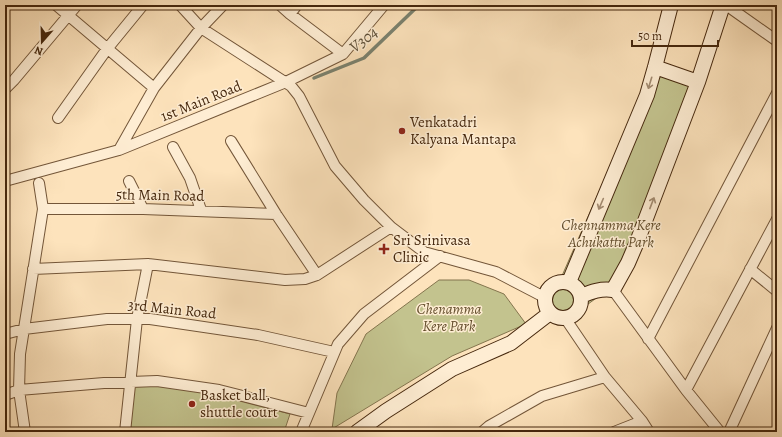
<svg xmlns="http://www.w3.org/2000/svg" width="782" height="437" font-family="Alegreya,serif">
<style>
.green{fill:#c3c38e;stroke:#84754e}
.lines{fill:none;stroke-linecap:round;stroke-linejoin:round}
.stream{stroke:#7b826f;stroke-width:3.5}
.street-casing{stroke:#735639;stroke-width:12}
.secondary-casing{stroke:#45270d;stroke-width:16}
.street{stroke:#feedd3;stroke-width:10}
.secondary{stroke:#feedd3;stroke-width:14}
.oneway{stroke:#a28a70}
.poi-dot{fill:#8f2418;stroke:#feedd3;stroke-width:1.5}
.labels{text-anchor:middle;stroke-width:3;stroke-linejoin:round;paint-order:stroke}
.street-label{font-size:15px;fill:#45270d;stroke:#feedd3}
.poi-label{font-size:15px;fill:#45270d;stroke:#feedd3;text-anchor:start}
.park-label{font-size:15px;font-style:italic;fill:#644e2d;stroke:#feedd3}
.water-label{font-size:16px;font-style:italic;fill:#5c4d36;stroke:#feedd3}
</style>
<rect width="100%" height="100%" fill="#fde3bc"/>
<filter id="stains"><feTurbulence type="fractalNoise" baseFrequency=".005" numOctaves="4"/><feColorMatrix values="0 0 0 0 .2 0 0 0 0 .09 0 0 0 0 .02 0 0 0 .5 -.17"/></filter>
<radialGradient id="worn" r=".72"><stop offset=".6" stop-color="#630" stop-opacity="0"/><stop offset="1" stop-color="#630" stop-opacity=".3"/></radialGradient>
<path class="green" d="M 664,65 L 679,68 L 692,75 L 698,84 L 613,286 L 566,320 L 550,303 L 654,67 Z
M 439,280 L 469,280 L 504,294 L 526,324 L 452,356 L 332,429 L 337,393 L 366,334 Z
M 134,385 L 168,387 L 216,394 L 290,414 L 284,432 L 129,432 Z"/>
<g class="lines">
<path class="stream" d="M 314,78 L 364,58 L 419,5"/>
<g class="street-casing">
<path id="street" d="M 56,5 L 154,88
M 180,5 L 201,28 L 291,86 L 299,96 L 335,166 L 364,200 L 391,227 L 424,252 L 496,272 L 544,297
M 280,5 L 290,14 L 343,54
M 726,5 L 777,41
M 290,14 L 297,5
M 5,89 L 14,80 L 77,5
M 58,118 L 107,49 L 143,5
M 231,141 L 276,214 L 317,275
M 173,147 L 190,178 L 201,210
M 119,150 L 154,88 L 201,28 L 223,5
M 5,181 L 119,150 L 286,82 L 343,54 L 384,5
M 129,181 L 143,209
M 43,209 L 143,209 L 276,214
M 33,269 L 148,264 L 285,280 L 305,279 L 317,275 L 391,227
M 750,269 L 777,291
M 613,290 L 686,390 L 720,432
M 565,318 L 605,377 L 642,421 L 649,432
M 5,334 L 24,329 L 107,319 L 150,319 L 258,335 L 334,352
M 648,339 L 777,93
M 686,390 L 777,219
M 5,395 L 19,390 L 104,383 L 157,381 L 219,390 L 309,413
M 25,432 L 19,390 L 20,354 L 43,209 L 39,183
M 125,432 L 137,319 L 148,264
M 301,432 L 338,344 L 364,314 L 440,256
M 482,432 L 489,426 L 542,396 L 605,377
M 614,432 L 642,421
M 729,432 L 777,328"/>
</g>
<g class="secondary-casing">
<path id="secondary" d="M 655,67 L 698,82
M545 300a18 18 0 1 1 36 0a18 18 0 1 1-36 0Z
M 569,282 L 647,95 L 655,67 L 671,5
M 581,296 C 591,292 601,288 613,290 L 628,263 L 637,242 L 698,82 L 723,5
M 357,432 L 386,411 L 452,369 L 511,343 L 550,313"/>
</g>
<use href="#street" class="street"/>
<use href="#secondary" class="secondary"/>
</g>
<defs><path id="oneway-shaft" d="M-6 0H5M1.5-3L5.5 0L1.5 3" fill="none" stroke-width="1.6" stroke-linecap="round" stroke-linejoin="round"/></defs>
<g class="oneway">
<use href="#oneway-shaft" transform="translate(650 83) rotate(107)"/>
<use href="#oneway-shaft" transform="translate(652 203) rotate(-69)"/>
<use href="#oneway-shaft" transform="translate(601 204) rotate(113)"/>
</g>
<g class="poi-dot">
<circle cx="402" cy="131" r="4"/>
<path d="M382 243h4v4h4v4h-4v4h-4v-4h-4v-4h4z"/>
<circle cx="192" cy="404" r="4"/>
</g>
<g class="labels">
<g class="street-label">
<text transform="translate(201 101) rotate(-22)" y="5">1st Main Road</text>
<text transform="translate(160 195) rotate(1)" y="5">5th Main Road</text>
<text transform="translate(172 309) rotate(6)" y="5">3rd Main Road</text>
</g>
<g class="poi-label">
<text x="410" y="127">Venkatadri<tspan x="410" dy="17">Kalyana Mantapa</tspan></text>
<text x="393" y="245">Sri Srinivasa<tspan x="393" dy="17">Clinic</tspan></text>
<text x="200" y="400">Basket ball,<tspan x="200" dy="17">shuttle court</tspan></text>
</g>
<g class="park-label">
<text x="611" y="230">Chennamma Kere<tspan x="611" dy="17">Achukattu Park</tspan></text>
<text x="449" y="314">Chenamma<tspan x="449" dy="17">Kere Park</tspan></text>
</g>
<g class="water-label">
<text transform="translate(363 39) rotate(-38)" y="6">V304</text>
</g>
</g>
<rect width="782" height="437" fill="none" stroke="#fde3bc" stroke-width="20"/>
<rect x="6" y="6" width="770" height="425" fill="none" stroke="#45270d" stroke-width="2"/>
<rect x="10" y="10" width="762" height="417" fill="none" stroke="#45270d"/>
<g transform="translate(42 42) rotate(200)" stroke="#feedd3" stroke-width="3" paint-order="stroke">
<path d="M0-3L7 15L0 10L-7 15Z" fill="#45270d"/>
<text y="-6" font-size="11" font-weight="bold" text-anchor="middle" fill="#45270d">N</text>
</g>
<path d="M632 40v6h86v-6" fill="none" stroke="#45270d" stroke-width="2"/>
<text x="638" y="40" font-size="12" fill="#45270d" stroke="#feedd3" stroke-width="3" paint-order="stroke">50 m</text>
<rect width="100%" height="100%" filter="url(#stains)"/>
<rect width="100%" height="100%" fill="url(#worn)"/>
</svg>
